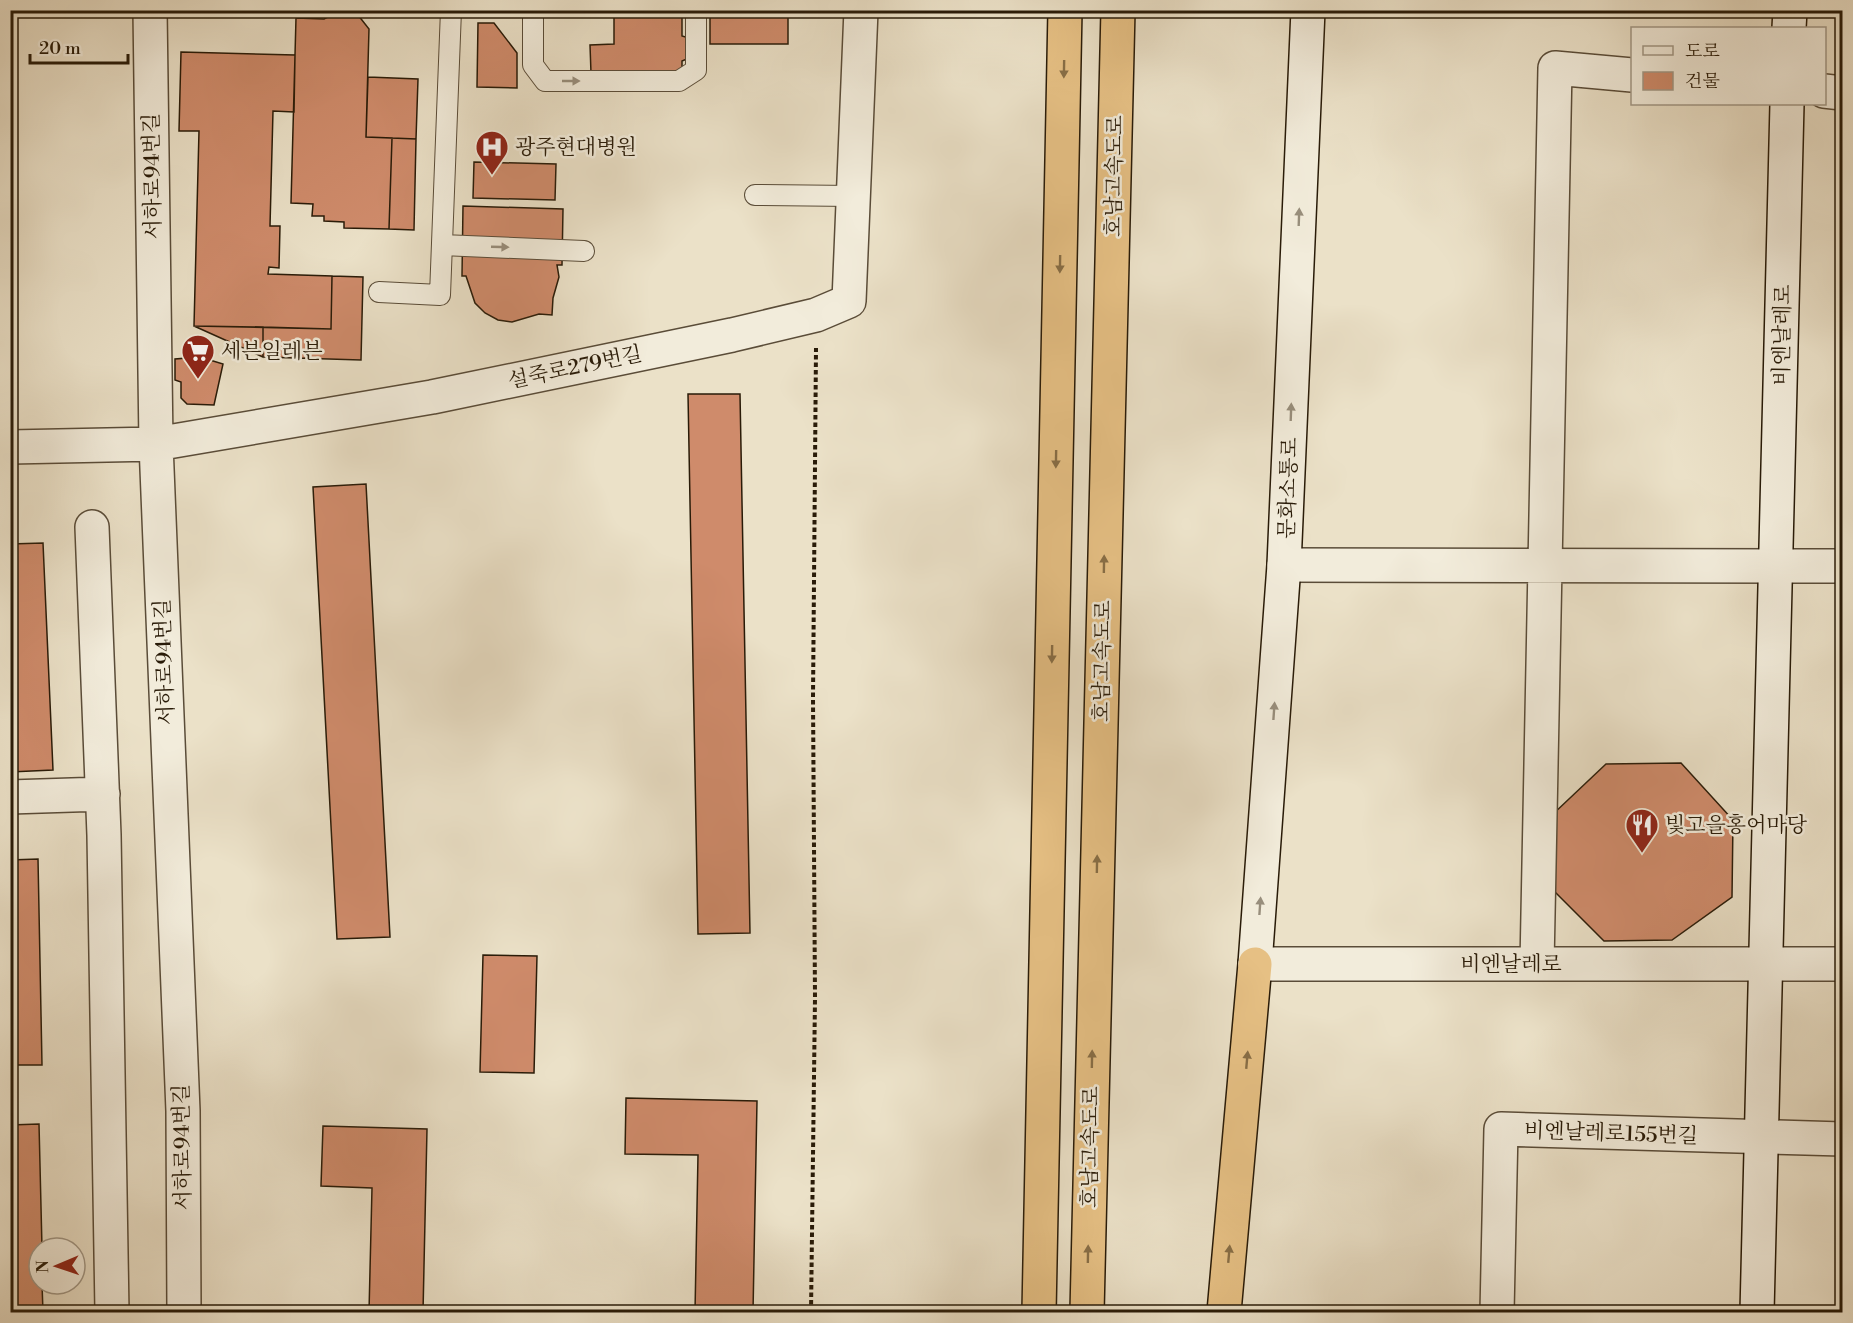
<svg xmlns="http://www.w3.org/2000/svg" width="1853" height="1323" font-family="'Libre Bodoni','Noto Serif KR',serif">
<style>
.building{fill:#cf8b6b;stroke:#291b08;stroke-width:1.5}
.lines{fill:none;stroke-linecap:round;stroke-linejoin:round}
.lane-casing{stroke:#5a4c38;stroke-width:22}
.street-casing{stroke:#5a4c38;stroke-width:36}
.secondary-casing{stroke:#291b08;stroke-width:36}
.highway-casing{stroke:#291b08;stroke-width:36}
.path{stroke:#291b08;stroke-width:4;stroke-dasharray:4.5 3;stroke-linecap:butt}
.lane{stroke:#f2ecdb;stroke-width:20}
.street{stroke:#f2ecdb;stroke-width:33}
.secondary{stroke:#f2ecdb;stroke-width:33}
.highway{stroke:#e6c084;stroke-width:33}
.oneway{fill:#886e46}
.oneway2{fill:#988e7c}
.labels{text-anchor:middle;stroke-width:5;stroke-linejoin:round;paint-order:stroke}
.poi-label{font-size:21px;fill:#291b08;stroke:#f2ecdb;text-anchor:start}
.street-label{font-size:21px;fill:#291b08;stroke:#f2ecdb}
</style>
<rect width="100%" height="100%" fill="#ebe1c8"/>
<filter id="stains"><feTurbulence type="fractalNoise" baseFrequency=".00333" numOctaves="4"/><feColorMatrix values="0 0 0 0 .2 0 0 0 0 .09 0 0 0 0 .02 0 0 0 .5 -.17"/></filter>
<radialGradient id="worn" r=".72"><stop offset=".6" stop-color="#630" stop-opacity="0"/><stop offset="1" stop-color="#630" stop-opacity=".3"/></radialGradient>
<path class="building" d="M 614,10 L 682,10 L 682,36 L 689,38 L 689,58 L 682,61 L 682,72 L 591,73 L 590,45 L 614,44 Z
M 710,10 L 788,10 L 788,44 L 710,44 Z
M 336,13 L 358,15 L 369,29 L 366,137 L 392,138 L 389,229 L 344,228 L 344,222 L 324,221 L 324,216 L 312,216 L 313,204 L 291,203 L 296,18 L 324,19 Z
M 478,23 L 494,23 L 517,53 L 517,88 L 477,87 Z
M 181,52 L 295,55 L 294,112 L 273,111 L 270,226 L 280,226 L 279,268 L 269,267 L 268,274 L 332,276 L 331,329 L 194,326 L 199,131 L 179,131 Z
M 368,77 L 418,79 L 416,139 L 366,137 Z
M 392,138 L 416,139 L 414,230 L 389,229 Z
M 474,162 L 556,164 L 555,200 L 473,198 Z
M 463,206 L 563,209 L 562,265 L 557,265 L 559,277 L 553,298 L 552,315 L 539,314 L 512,322 L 498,320 L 485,313 L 475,303 L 466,276 L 462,276 Z
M 332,276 L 363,277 L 361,360 L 263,357 L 263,327 L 331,329 Z
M 194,326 L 263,327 L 263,357 Z
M 200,357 L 223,364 L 214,405 L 187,404 L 181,398 L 181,382 L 175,380 L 175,359 Z
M 688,394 L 740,394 L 750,933 L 698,934 Z
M 366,484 L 390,937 L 337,939 L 313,487 Z
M 43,543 L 53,770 L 10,772 L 10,544 Z
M 1681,763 L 1733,820 L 1732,897 L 1672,940 L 1604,941 L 1551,888 L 1552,815 L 1606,764 Z
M 38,859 L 42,1065 L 10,1065 L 10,860 Z
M 483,955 L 537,956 L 534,1073 L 480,1072 Z
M 626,1098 L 757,1101 L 753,1312 L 695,1312 L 698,1155 L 625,1154 Z
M 39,1124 L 42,1248 L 39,1248 L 39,1284 L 42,1284 L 43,1312 L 10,1312 L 10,1125 Z
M 323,1126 L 427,1129 L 423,1312 L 369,1312 L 372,1188 L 321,1186 Z"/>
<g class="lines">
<g class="lane-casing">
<path id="lane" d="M 533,10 L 533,65 L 545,81 L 679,81 L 696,70 L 696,10
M 755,195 L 853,196
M 442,245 L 584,251
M 379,292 L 440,295 L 451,10"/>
</g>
<g class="street-casing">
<path id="street" d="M 150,10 L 156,444 L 183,1111 L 184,1312
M 1824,91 L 1842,93
M 10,447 L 156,444 L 432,397 L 732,335 L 816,315 L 849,301 L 861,10
M 92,527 L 104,835 L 112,1312
M 1284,565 L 1842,566
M 10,797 L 103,794
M 1255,964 L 1842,964
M 1537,964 L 1555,68 L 1632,75
M 1497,1312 L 1501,1129 L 1842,1139"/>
</g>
<g class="secondary-casing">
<path id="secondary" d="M 1789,28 L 1790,10
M 1255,964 L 1284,565 L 1308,10
M 1757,1312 L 1787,104"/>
</g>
<g class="highway-casing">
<path id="highway" d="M 1039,1312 L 1065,10
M 1087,1312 L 1118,10
M 1224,1312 L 1255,964"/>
</g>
<path class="path" d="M 811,1312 L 815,998 L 813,698 L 816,348"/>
<use href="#lane" class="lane"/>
<use href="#street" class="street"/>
<use href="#secondary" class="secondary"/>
<use href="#highway" class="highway"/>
</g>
<defs><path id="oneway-solid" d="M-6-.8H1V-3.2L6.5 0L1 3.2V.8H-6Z" transform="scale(1.5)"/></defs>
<g class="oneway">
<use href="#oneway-solid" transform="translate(1064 69) rotate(91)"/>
<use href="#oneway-solid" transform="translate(1060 264) rotate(91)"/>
<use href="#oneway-solid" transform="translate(1056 459) rotate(91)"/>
<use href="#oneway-solid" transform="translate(1104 564) rotate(-89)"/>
<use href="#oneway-solid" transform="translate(1052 654) rotate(91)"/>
<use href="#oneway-solid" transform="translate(1097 864) rotate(-89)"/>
<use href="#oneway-solid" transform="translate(1092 1059) rotate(-89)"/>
<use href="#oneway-solid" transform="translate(1247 1060) rotate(-85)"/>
<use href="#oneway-solid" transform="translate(1088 1254) rotate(-89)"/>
<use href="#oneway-solid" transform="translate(1229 1254) rotate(-85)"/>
</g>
<g class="oneway2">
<use href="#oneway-solid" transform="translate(571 81)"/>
<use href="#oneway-solid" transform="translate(1299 217) rotate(-88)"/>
<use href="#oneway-solid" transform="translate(500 247) rotate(2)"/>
<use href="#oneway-solid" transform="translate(1291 412) rotate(-88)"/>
<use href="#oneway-solid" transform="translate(1274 711) rotate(-86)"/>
<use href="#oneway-solid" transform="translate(1260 906) rotate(-86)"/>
</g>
<defs>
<g id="hospital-pin" transform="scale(1.725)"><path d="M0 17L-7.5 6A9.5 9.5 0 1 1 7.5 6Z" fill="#8f2418" stroke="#f2ecdb"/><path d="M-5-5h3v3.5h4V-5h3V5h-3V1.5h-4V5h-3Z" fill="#fff"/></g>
<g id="supermarket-pin" transform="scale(1.725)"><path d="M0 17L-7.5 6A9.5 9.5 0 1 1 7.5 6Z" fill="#8f2418" stroke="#f2ecdb"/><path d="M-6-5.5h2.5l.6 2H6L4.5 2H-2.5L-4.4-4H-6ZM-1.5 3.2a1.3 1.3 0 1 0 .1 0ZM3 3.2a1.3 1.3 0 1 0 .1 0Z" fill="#fff"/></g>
<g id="restaurant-pin" transform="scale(1.725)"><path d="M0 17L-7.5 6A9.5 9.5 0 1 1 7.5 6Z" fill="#8f2418" stroke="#f2ecdb"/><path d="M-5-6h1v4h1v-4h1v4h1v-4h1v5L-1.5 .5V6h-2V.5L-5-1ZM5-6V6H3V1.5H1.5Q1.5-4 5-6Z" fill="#fff"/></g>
</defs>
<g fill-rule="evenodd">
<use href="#hospital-pin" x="492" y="147"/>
<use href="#supermarket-pin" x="198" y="351"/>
<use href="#restaurant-pin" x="1642" y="825"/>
</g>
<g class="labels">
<g class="poi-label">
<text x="515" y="154">광주현대병원</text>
<text x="221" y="358">세븐일레븐</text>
<text x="1665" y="832">빛고을홍어마당</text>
</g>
<g class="street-label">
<text transform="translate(152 176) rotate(-91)" y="7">서하로94번길</text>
<text transform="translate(1114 176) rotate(-89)" y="7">호남고속도로</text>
<text transform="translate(1782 335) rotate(-89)" y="7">비엔날레로</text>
<text transform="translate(575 367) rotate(-12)" y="7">설죽로279번길</text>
<text transform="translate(1288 488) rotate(-88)" y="7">문화소통로</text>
<text transform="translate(1102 661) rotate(-89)" y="7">호남고속도로</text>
<text transform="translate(164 662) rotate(-92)" y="7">서하로94번길</text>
<text x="1511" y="971">비엔날레로</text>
<text transform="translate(1611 1133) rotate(2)" y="7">비엔날레로155번길</text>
<text transform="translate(182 1147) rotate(-91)" y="7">서하로94번길</text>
<text transform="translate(1090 1147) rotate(-89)" y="7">호남고속도로</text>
</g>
</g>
<rect width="1853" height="1323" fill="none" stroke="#ebe1c8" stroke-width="36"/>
<rect x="12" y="12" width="1829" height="1299" fill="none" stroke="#291b08" stroke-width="3"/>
<rect x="18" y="18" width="1817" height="1287" fill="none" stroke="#291b08" stroke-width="1.5"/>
<rect x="1631" y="27" width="195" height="78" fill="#f2ecdb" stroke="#a29887" stroke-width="1.5"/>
<rect x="1643" y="46" width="30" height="9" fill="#f2ecdb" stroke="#a29887" stroke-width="1.5"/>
<text x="1685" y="57" font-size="18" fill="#291b08">도로</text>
<rect x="1643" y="72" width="30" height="18" fill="#cf8b6b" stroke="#a29887" stroke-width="1.5"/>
<text x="1685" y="87" font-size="18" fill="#291b08">건물</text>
<g transform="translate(57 1266) rotate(268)"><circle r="28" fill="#f2ecdb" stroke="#a29887" stroke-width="1.5"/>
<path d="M0-4.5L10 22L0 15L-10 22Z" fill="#8f2418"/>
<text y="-9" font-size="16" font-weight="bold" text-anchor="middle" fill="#291b08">N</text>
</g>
<path d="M30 54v9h98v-9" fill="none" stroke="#291b08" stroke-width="3"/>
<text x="39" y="54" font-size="18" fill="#291b08" stroke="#f2ecdb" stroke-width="4.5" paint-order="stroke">20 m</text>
<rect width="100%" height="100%" filter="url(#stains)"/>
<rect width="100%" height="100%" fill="url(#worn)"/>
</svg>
